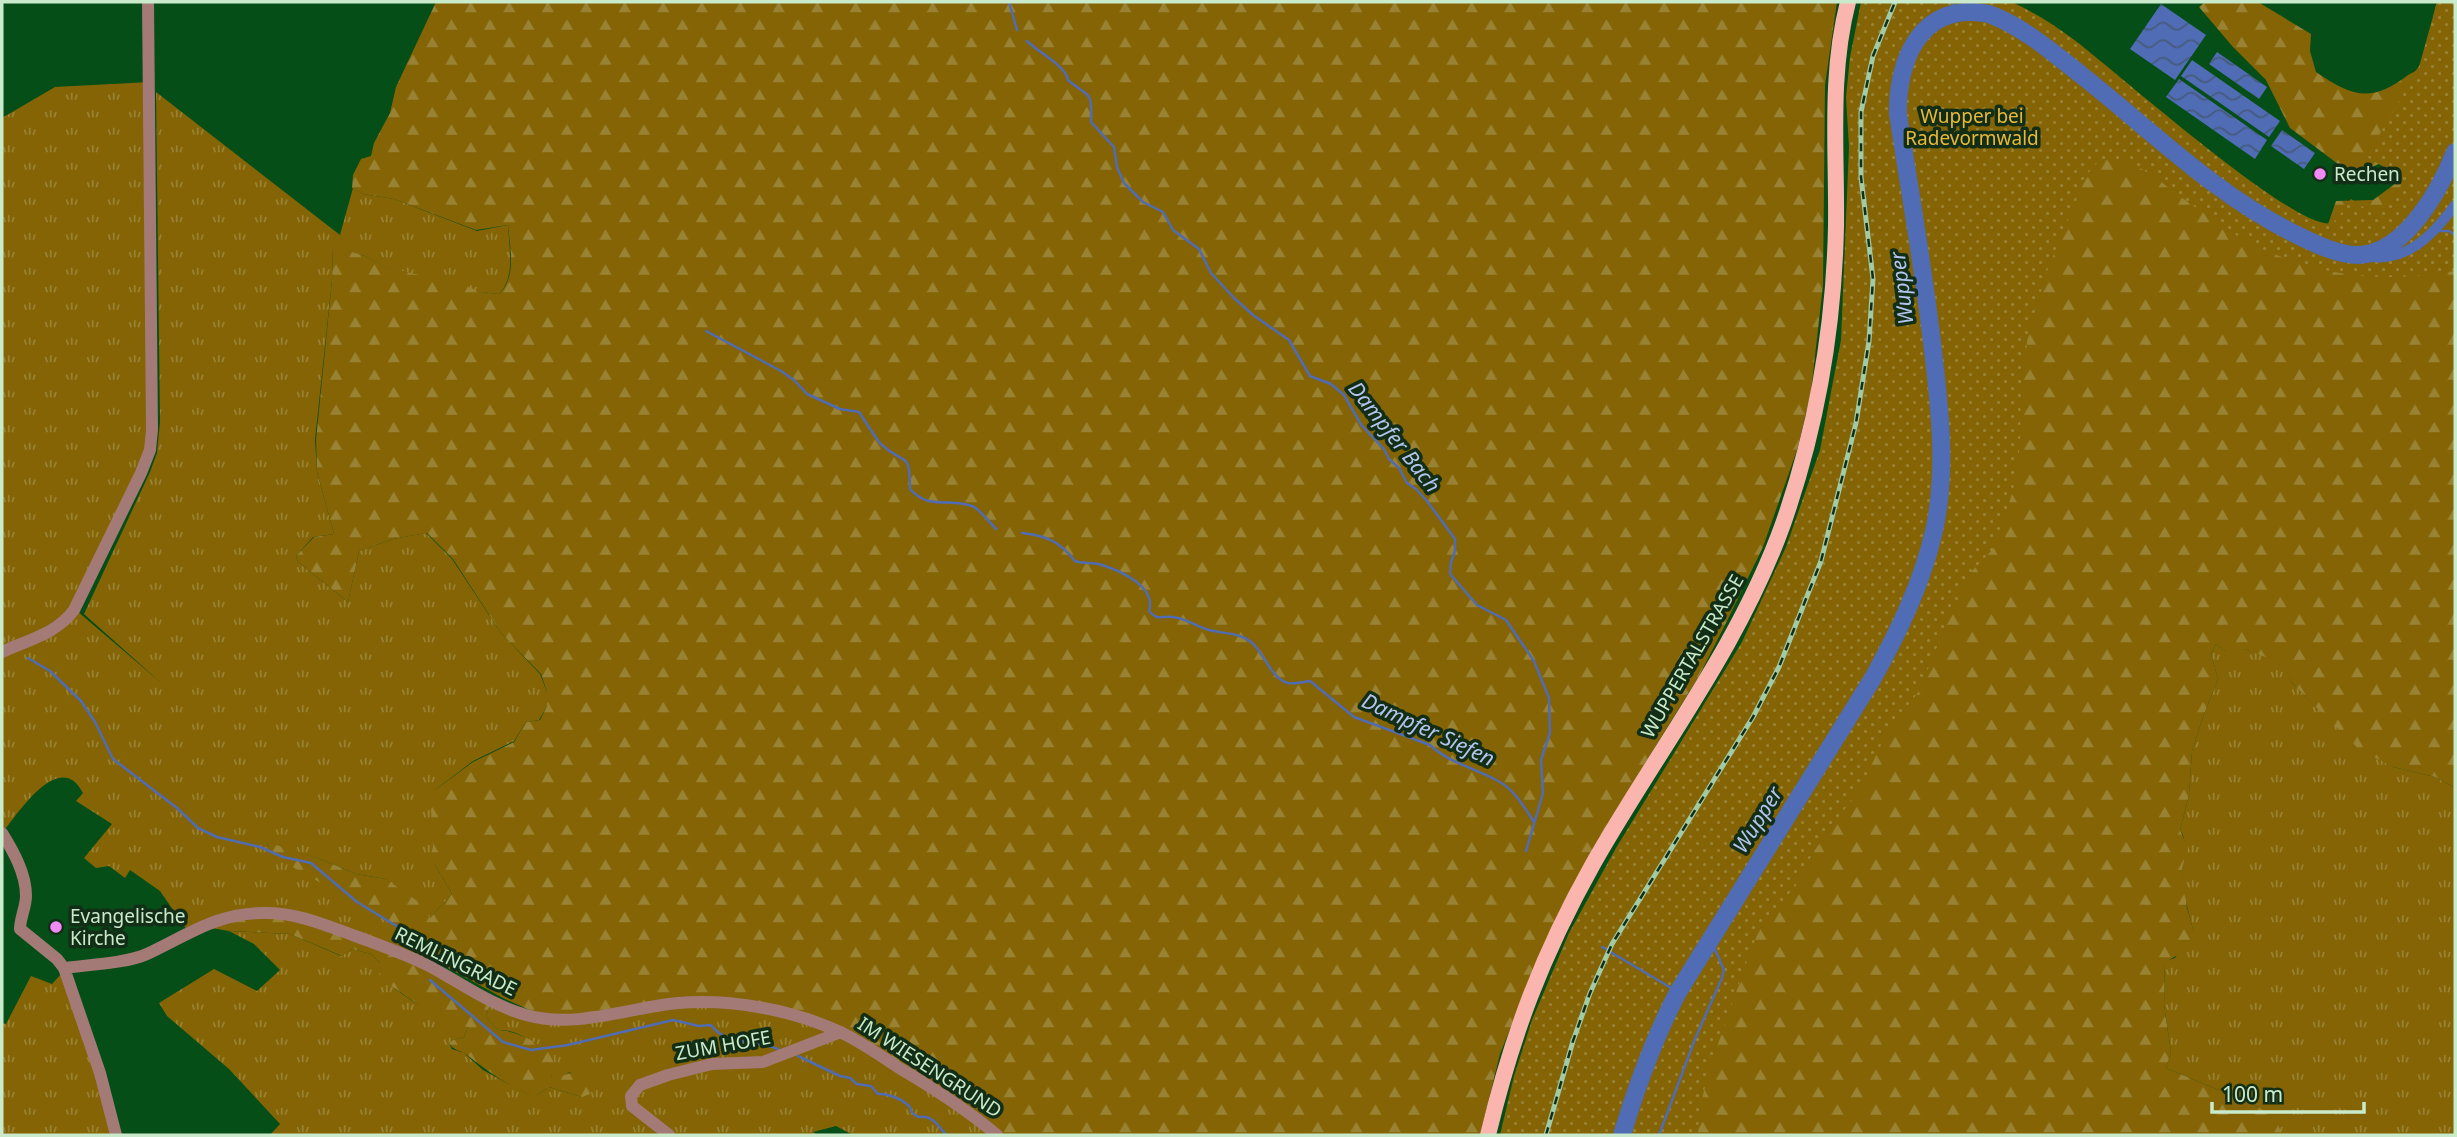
<svg xmlns="http://www.w3.org/2000/svg" width="2457" height="1137" font-family="'Noto Sans',sans-serif">
<style>
.grass{fill:url(#grass-tufts)}
.forest{fill:url(#forest-firs)}
.park{fill:url(#park-dots)}
.water{fill:url(#water-waves)}
.lines{fill:none;stroke-linecap:round;stroke-linejoin:round}
.stream{stroke:#4f6cb4;stroke-width:2.5}
.canal{stroke:#4f6cb4;stroke-width:10}
.river{stroke:#4f6cb4;stroke-width:18}
.minor{stroke:#a37a75;stroke-width:12}
.major{stroke:#fab6ae;stroke-width:16}
.rail-casing{stroke:#a1caa7;stroke-width:5}
.rail{stroke:#132e16;stroke-width:2.5;stroke-dasharray:8;stroke-linecap:butt}
.poi-dot{fill:#f18af4;stroke:#132e16;stroke-width:2.5}
.labels{text-anchor:middle;stroke-width:7;stroke-linejoin:round;paint-order:stroke}
.park-label{font-size:19px;fill:#eab838;stroke:#132e16}
.poi-label{font-size:19px;fill:#c9eacb;stroke:#132e16;text-anchor:start}
.street-label{font-size:19px;fill:#c9eacb;stroke:#132e16}
.water-label{font-size:21px;font-style:italic;fill:#b4c5ed;stroke:#132e16}
</style>
<defs>
<pattern id="grass-tufts" width="24" height="20" patternUnits="userSpaceOnUse" patternTransform="scale(1.75)"><rect width="24" height="20" fill="#846405"/><path d="M3 7l-1-3M5 7V3M7 7l1-3M15 17l-1-3M17 17v-4M19 17l1-3" fill="none" stroke="#998234"/></pattern>
<pattern id="forest-firs" width="22" height="20" patternUnits="userSpaceOnUse" patternTransform="scale(1.75)"><rect width="22" height="20" fill="#846405"/><path d="M5 1l3.5 6h-7zM16 11l3.5 6h-7z" fill="#998234"/></pattern>
<pattern id="park-dots" width="8" height="8" patternUnits="userSpaceOnUse" patternTransform="scale(1.75)"><rect width="8" height="8" fill="#846405"/><path d="M2 2h.1M6 6h.1" fill="none" stroke="#998234" stroke-width="1.8" stroke-linecap="round"/></pattern>
<pattern id="water-waves" width="16" height="10" patternUnits="userSpaceOnUse" patternTransform="scale(1.75)"><rect width="16" height="10" fill="#4f6cb4"/><path d="M0 5q4-4 8 0t8 0" fill="none" stroke="#465b7e"/></pattern>
</defs>
<rect width="100%" height="100%" fill="#064e18"/>
<path class="grass" d="M 150,82 L 151,441 L 74,610 L 2,652 L 2,118 L 55,87 Z
M 156,92 L 340,235 L 353,188 L 363,194 L 394,199 L 477,231 L 508,225 C 509,248 516,277 499,294 L 481,292 L 385,267 L 365,256 L 333,247 L 332,280 L 315,440 L 317,472 L 334,534 L 313,537 L 296,556 L 298,562 L 348,602 L 359,551 L 393,539 L 426,533 L 452,559 L 501,633 L 540,674 L 547,692 L 547,706 L 539,720 L 526,722 L 514,741 L 473,761 L 435,790 L 434,863 L 452,894 L 429,919 L 386,879 L 356,874 L 323,860 L 267,843 L 272,855 C 312,875 403,922 428,957 L 427,963 L 316,919 L 187,930 L 160,891 L 130,870 L 125,878 L 109,866 L 96,868 L 84,858 L 112,824 L 76,801 L 83,793 C 60,748 18,813 3,832 L 2,830 L 2,655 L 77,611 L 159,681 L 84,614 L 150,472 L 157,453 L 160,422 Z
M 2216,644 L 2225,651 L 2244,649 L 2271,658 L 2288,672 L 2292,683 L 2342,732 L 2393,767 L 2435,777 L 2455,788 L 2455,1135 L 2282,1135 L 2259,1107 L 2166,1068 L 2171,1052 L 2164,1005 L 2165,961 L 2175,958 L 2193,929 C 2188,912 2182,886 2182,868 C 2183,854 2189,843 2180,830 L 2189,795 L 2192,751 L 2203,717 L 2218,679 L 2211,654 Z
M 229,931 L 290,934 L 341,956 L 352,949 L 371,954 L 380,963 L 395,989 L 414,1002 L 468,1027 L 464,1037 L 453,1040 L 449,1043 L 452,1049 L 464,1053 L 483,1070 L 529,1095 L 537,1095 L 549,1087 L 582,1097 L 570,1072 L 561,1078 L 551,1078 L 554,1061 C 539,1047 520,1029 498,1030 L 486,1017 L 491,1001 L 518,1012 L 724,1001 L 841,1032 L 997,1135 L 853,1135 L 836,1126 L 813,1132 L 818,1135 L 270,1135 L 280,1124 L 229,1069 L 167,1016 L 159,1003 L 214,969 L 257,991 L 280,970 L 254,944 Z
M 63,972 L 99,1074 L 111,1135 L 2,1135 L 2,1023 L 6,1024 L 31,976 L 52,984 Z"/>
<path class="forest" d="M 436,2 L 1837,2 L 1825,85 L 1823,285 L 1811,391 L 1798,447 L 1763,547 L 1727,621 L 1699,676 L 1634,781 L 1543,947 L 1500,1054 L 1480,1135 L 1003,1135 L 855,1039 L 724,999 L 547,1018 L 505,999 L 428,957 L 401,931 L 369,910 L 271,855 L 267,842 L 323,860 L 356,874 L 386,879 L 420,903 L 430,918 L 452,894 L 434,863 L 431,810 L 435,790 L 473,762 L 514,742 L 526,722 L 540,720 L 547,706 L 547,692 L 541,674 L 501,633 L 453,559 L 427,533 L 393,539 L 359,551 L 348,602 L 298,562 L 296,556 L 314,537 L 334,534 L 317,472 L 316,440 L 332,280 L 333,246 L 365,256 L 386,267 L 466,286 L 481,292 L 499,294 C 517,277 510,248 508,225 L 476,230 L 394,199 L 363,194 L 352,188 L 353,175 L 361,159 L 371,156 L 374,143 L 390,113 L 396,87 Z
M 2205,2 L 2258,2 L 2311,34 L 2310,51 L 2316,72 C 2352,97 2372,103 2408,75 C 2411,73 2415,72 2417,69 C 2430,53 2431,21 2437,2 L 2455,2 L 2455,199 L 2324,236 L 2336,201 L 2373,200 L 2403,178 L 2392,158 L 2361,172 L 2346,170 L 2290,128 L 2266,80 L 2233,47 L 2199,7 Z
M 1904,61 L 2305,239 L 2455,205 L 2455,788 L 2435,777 L 2393,767 L 2365,752 L 2352,743 L 2292,683 C 2284,661 2265,657 2244,649 L 2234,655 L 2225,651 L 2216,644 L 2211,654 L 2218,679 L 2203,717 L 2192,751 L 2189,795 L 2180,830 L 2188,848 L 2182,868 L 2187,908 L 2193,929 L 2187,950 L 2165,962 L 2164,1005 L 2171,1052 L 2166,1068 L 2259,1107 L 2277,1122 L 2282,1135 L 1622,1135 L 1742,888 Z
M 292,915 L 413,958 L 491,1001 L 486,1017 L 498,1030 C 511,1029 553,1047 554,1062 C 555,1066 552,1074 551,1078 C 567,1077 583,1062 594,1082 L 590,1094 L 582,1097 L 549,1087 L 537,1095 L 529,1095 C 506,1084 487,1071 467,1055 C 460,1050 454,1051 449,1043 L 453,1040 L 464,1037 L 468,1027 C 444,1024 398,992 379,976 L 380,963 L 371,954 L 352,949 L 342,956 L 290,934 L 229,931 L 200,926 L 213,922 Z"/>
<path class="park" d="M 1861,2 L 2014,3 C 2035,13 2054,25 2073,39 C 2110,66 2297,233 2331,223 C 2338,221 2346,205 2351,199 L 2375,215 L 2402,185 L 2382,166 L 2362,154 L 2368,154 L 2419,67 L 2437,2 L 2455,2 L 2455,271 C 2387,281 2347,280 2282,257 C 2246,245 2216,222 2185,200 C 2164,185 2138,160 2111,159 C 2098,159 2092,167 2086,177 L 2048,268 L 2028,335 L 2021,390 L 2020,445 L 2013,491 L 1993,549 L 1972,571 L 1950,615 L 1919,691 L 1885,737 L 1859,791 L 1832,825 L 1811,856 L 1798,883 L 1761,926 L 1750,952 L 1710,1067 L 1699,1111 L 1698,1135 L 1500,1135 L 1514,1076 L 1532,1020 L 1569,933 L 1616,848 L 1742,642 L 1786,547 L 1820,450 L 1841,340 L 1849,147 L 1846,97 L 1850,57 Z"/>
<path class="water" d="M 2161,4 L 2206,35 L 2175,80 L 2130,49 Z
M 2217,52 L 2267,87 L 2259,99 L 2209,64 Z
M 2192,60 L 2280,121 L 2269,137 L 2181,76 Z
M 2179,79 L 2267,140 L 2255,159 L 2166,97 Z
M 2282,130 L 2315,153 L 2304,169 L 2271,146 Z"/>
<g class="lines">
<path class="stream" d="M 1009,2 L 1017,30
M 1952,2 L 1954,9
M 1027,41 C 1038,52 1066,66 1068,80 C 1090,99 1092,89 1091,122 L 1114,147 L 1117,167 L 1124,183 L 1143,202 L 1163,212 L 1173,230 L 1199,249 L 1211,273 L 1234,298 L 1253,315 L 1289,340 L 1310,376 L 1331,384 L 1344,395 L 1362,426 L 1384,449 L 1389,459 L 1399,468 L 1407,483 L 1416,489 L 1427,501 L 1455,539 L 1455,551 L 1451,562 L 1450,574 L 1477,605 L 1506,620 L 1534,661 L 1549,698 L 1550,733 L 1541,760 L 1543,793 L 1526,851
M 2434,231 L 2449,231 L 2455,235
M 706,331 L 781,371 L 794,380 L 807,394 L 840,409 L 859,412 C 864,419 877,441 882,445 C 905,466 910,450 910,489 C 930,511 948,497 972,506 C 980,509 989,522 996,529
M 1022,533 C 1047,536 1059,541 1075,561 C 1084,564 1092,562 1102,565 C 1121,571 1157,587 1149,611 C 1159,622 1161,615 1173,617 C 1185,618 1197,627 1209,630 C 1224,634 1238,632 1251,642 C 1264,652 1271,679 1288,683 C 1294,684 1303,682 1310,681 L 1354,717 L 1430,745 C 1449,763 1475,768 1498,781 C 1514,789 1524,807 1534,822
M 28,658 L 50,671 L 81,701 L 95,722 L 113,759 L 177,808 L 198,828 L 217,837 L 260,847 L 283,857 L 311,863 L 357,902 L 408,933
M 415,940 L 427,952
M 1602,947 L 1678,992
M 430,980 L 503,1042 L 531,1050 L 568,1045 L 673,1020 L 699,1026 L 711,1025 C 725,1045 755,1040 778,1049
M 798,1056 L 840,1076 L 850,1078 L 857,1084 L 871,1086 L 878,1094 C 887,1093 902,1099 909,1106 C 914,1112 908,1110 915,1115 C 921,1119 919,1116 926,1117 C 935,1119 940,1128 946,1135
M 1659,1135 L 1695,1039 L 1722,978 L 1724,970 L 1710,938"/>
<path class="canal" d="M 2359,255 C 2403,266 2431,238 2455,205"/>
<path class="river" d="M 1622,1135 C 1637,1085 1654,1038 1678,992 L 1873,678 C 1899,631 1922,583 1934,531 C 1947,472 1940,410 1933,351 C 1924,271 1910,193 1898,114 C 1897,60 1921,0 1989,14 C 2024,27 2056,55 2085,78 C 2153,132 2215,194 2293,233 C 2312,242 2336,255 2358,255 C 2405,254 2440,190 2455,152"/>
<path class="minor" d="M 2,652 C 28,640 56,634 74,610 L 141,473 L 150,450 L 152,430 L 148,2
M 2,833 C 13,851 26,873 26,896 C 26,907 20,918 20,929 L 57,959 L 64,968 L 100,1073 L 116,1135
M 64,968 C 86,965 128,963 147,954 C 188,935 218,912 266,913 C 299,913 327,926 358,937 C 382,946 408,955 431,967 C 462,984 491,1005 526,1015 C 576,1029 627,1008 678,1003 C 731,999 789,1009 838,1031 C 860,1041 881,1056 901,1069 C 935,1089 967,1110 997,1135
M 669,1135 L 632,1106 L 631,1096 L 640,1085 L 668,1075 L 712,1064 L 763,1062 L 841,1032"/>
<path class="major" d="M 1488,1135 C 1512,1035 1542,955 1593,864 C 1657,751 1739,647 1783,524 C 1817,427 1834,329 1836,226 C 1837,151 1829,75 1848,2"/>
<g class="rail-casing">
<path id="rail" d="M 1546,1135 L 1573,1041 L 1590,993 L 1612,944 L 1753,717 L 1779,667 L 1821,561 L 1856,423 L 1869,341 L 1873,279 L 1861,177 L 1861,112 L 1873,56 L 1895,2"/>
</g>
<use href="#rail" class="rail"/>
</g>
<g class="poi-dot">
<circle cx="2320" cy="174" r="7"/>
<circle cx="56" cy="927" r="7"/>
</g>
<g class="labels">
<g class="park-label">
<text x="1972" y="123">Wupper bei<tspan x="1972" dy="22">Radevormwald</tspan></text>
</g>
<g class="poi-label">
<text x="2334" y="181">Rechen</text>
<text x="70" y="923">Evangelische<tspan x="70" dy="22">Kirche</tspan></text>
</g>
<g class="street-label">
<text transform="translate(1692 656) rotate(-60)" y="7">WUPPERTALSTRASSE</text>
<text transform="translate(456 961) rotate(26)" y="7">REMLINGRADE</text>
<text transform="translate(723 1045) rotate(-10)" y="7">ZUM HOFE</text>
<text transform="translate(930 1067) rotate(33)" y="7">IM WIESENGRUND</text>
</g>
<g class="water-label">
<text transform="translate(1902 288) rotate(-97)" y="7">Wupper</text>
<text transform="translate(1394 437) rotate(52)" y="7">Dampfer Bach</text>
<text transform="translate(1428 730) rotate(25)" y="7">Dampfer Siefen</text>
<text transform="translate(1758 820) rotate(-58)" y="7">Wupper</text>
</g>
</g>
<rect width="2457" height="1137" fill="none" stroke="#c9eacb" stroke-width="7"/>
<path d="M2212 1102v10h152v-10" fill="none" stroke="#c9eacb" stroke-width="3.5"/>
<text x="2222" y="1102" font-size="21" fill="#c9eacb" stroke="#132e16" stroke-width="5" paint-order="stroke">100 m</text>
</svg>
